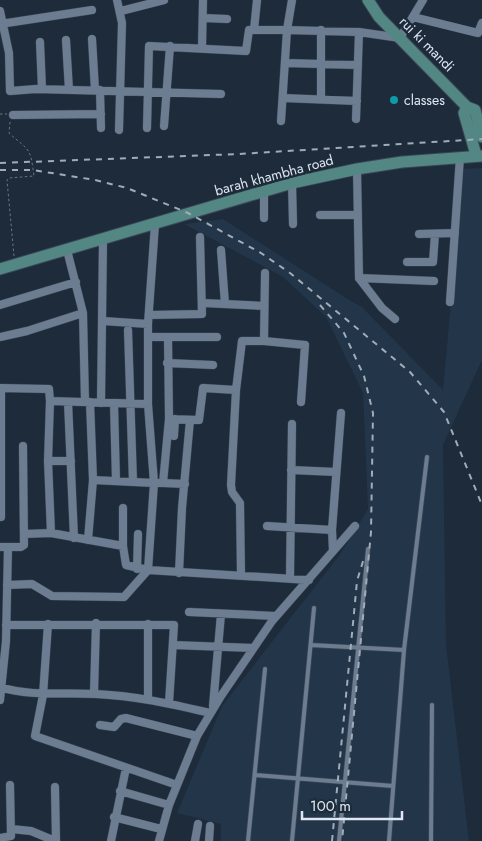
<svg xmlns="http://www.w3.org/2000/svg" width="482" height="841" font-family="Jost,sans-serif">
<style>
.built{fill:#223549}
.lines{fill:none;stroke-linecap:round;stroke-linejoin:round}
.lane-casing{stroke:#3b4654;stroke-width:5.5}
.street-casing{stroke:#3b4654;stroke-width:9}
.secondary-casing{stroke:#3b4654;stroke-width:13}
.path{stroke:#6a7683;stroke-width:1;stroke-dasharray:2.5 2.5;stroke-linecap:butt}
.lane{stroke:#6d7d91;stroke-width:4}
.street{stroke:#6d7d91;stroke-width:8}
.secondary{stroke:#528784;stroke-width:11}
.rail{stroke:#a1acb8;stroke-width:2;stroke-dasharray:6 6;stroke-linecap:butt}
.culture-dot{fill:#0f9aa8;stroke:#1d2b3b;stroke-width:2}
.labels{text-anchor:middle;stroke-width:5;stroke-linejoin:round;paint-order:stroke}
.street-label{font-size:14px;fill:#dfe8f2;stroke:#1d2b3b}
.poi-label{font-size:14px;fill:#dfe8f2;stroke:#1d2b3b;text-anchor:start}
</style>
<rect width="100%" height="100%" fill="#1d2b3b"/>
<path class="built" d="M 482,168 L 482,360 L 443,445 L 446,644 L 469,841 L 221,841 L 221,824 L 177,813 L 222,706 L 341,553 L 368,509 L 363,393 L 326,317 L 283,277 L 184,224 L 223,219 L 351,301 L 362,307 L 443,390 L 463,169 Z"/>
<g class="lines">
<g class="lane-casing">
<path id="lane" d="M 311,645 L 404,650
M 255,775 L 393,786
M 248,841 L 265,669
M 292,841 L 314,608
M 339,841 L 368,549
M 389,841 L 404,650 L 427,457
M 431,841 L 432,705"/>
</g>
<g class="street-casing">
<path id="street" d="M 117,0 L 122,23 L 119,130
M 0,11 L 9,53 L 10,91 L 36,89 L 221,94
M 121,11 L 164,0
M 413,17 L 478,33 L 482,23
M 204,18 L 227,19
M 0,24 L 92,10
M 254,30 L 257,0
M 359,32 L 400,38 L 423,0
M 92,39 L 95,90
M 66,40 L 69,90
M 40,42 L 42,89
M 202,47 L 203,0
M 285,63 L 358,65
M 100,90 L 101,128
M 283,98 L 357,101
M 321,99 L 321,30
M 13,115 L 101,114
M 281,121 L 287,30 L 359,32 L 356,119
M 164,126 L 170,46
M 147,128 L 149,46 L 246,51 L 249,30 L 287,30 L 292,0
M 357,169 L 359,278 L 382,308 L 395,319
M 292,183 L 293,224
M 320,215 L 358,215
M 264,218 L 264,191
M 419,234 L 455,233
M 67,250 L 83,313 L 85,402
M 221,250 L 225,304
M 407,262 L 433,262 L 435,234
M 265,273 L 264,341 L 305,345 L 301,402
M 359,278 L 434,281
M 450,302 L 460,157
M 203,303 L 264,306
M 0,305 L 76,282
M 149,315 L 202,314 L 200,237
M 103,321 L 148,324 L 155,224
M 148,324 L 148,404 L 154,483 L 163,483
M 128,330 L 133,482
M 0,337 L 27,331 L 83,313
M 148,337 L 217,337
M 168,337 L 169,419 L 199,420 L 203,388 L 236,390
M 167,363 L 213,365
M 0,388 L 49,389 L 50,401
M 1,389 L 1,517
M 68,402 L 74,538
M 101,403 L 103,240
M 114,403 L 116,481
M 169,419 L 163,483 L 185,484
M 174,436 L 175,419
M 48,461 L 51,533
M 71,461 L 48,461 L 50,401 L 148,404
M 291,470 L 336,472
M 93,480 L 154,483 L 148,570 L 309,580
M 267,526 L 332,530
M 24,534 L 51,533 L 123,546 L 123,508
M 88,540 L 93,480 L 90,402
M 123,546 L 126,565 L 148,570
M 0,547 L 21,547 L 24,545 L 23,446
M 333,551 L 332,530 L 341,413
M 137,569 L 138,534
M 179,573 L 182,508 L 190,420
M 241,575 L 240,503 L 232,492 L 231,485 L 236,390 L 242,341 L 264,341
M 290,578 L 292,424
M 7,585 L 32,584 L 52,596 L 124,597 L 148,570
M 189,612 L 276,616
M 48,624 L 43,695 L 35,736 L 177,785
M 6,625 L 174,625 L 169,703
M 173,645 L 253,648
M 0,687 C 32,697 63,692 96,694 C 137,696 171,704 210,713
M 94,693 L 96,623
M 148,698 L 148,624
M 0,700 L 6,641 L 8,547
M 213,706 L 221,614
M 100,725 L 114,727 L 121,719 L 126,718 L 197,736
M 55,787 L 56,841
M 120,791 L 169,805
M 114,817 L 161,829
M 11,829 L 31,831 L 55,841
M 0,838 L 11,836 L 10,785
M 111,841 L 126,768
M 159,841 L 169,805 L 197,736 L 221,696 L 272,621 L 355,526
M 195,841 L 198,824
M 209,841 L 210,826"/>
</g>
<g class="secondary-casing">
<path id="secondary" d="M 368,0 L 379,17 L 467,107 L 475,110 L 482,137
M 467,107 L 464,113 L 476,155
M 0,269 L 292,183 L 357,169 L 402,162 L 482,156"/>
</g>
<path class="path" d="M 0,114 L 7,114
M 10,122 L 9,133 C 30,152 30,146 34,176 L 9,178 L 7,180 L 14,256"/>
<use href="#lane" class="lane"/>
<use href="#street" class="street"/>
<use href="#secondary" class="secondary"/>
<path class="rail" d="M 0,163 L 239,154 L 482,139
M 0,170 L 33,170 L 95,180 L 127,188 L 188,213 L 261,253 L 290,273 L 410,372 L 444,412 L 482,505
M 320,305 L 344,333 L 364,376 L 373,413 L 371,532 L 342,841
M 332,841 L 354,613 L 357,581 L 364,558"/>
</g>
<circle class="culture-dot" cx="394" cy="100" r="5"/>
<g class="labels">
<g class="street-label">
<text transform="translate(427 44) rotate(45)" y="5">rui ki mandi</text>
<text transform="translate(274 175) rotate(-15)" y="5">barah khambha road</text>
</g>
<g class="poi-label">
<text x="404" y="105">classes</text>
</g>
</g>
<path d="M302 811v8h100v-8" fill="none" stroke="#dfe8f2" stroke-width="2.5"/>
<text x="310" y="811" font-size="15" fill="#dfe8f2" stroke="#1d2b3b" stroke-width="4" paint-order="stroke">100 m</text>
</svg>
